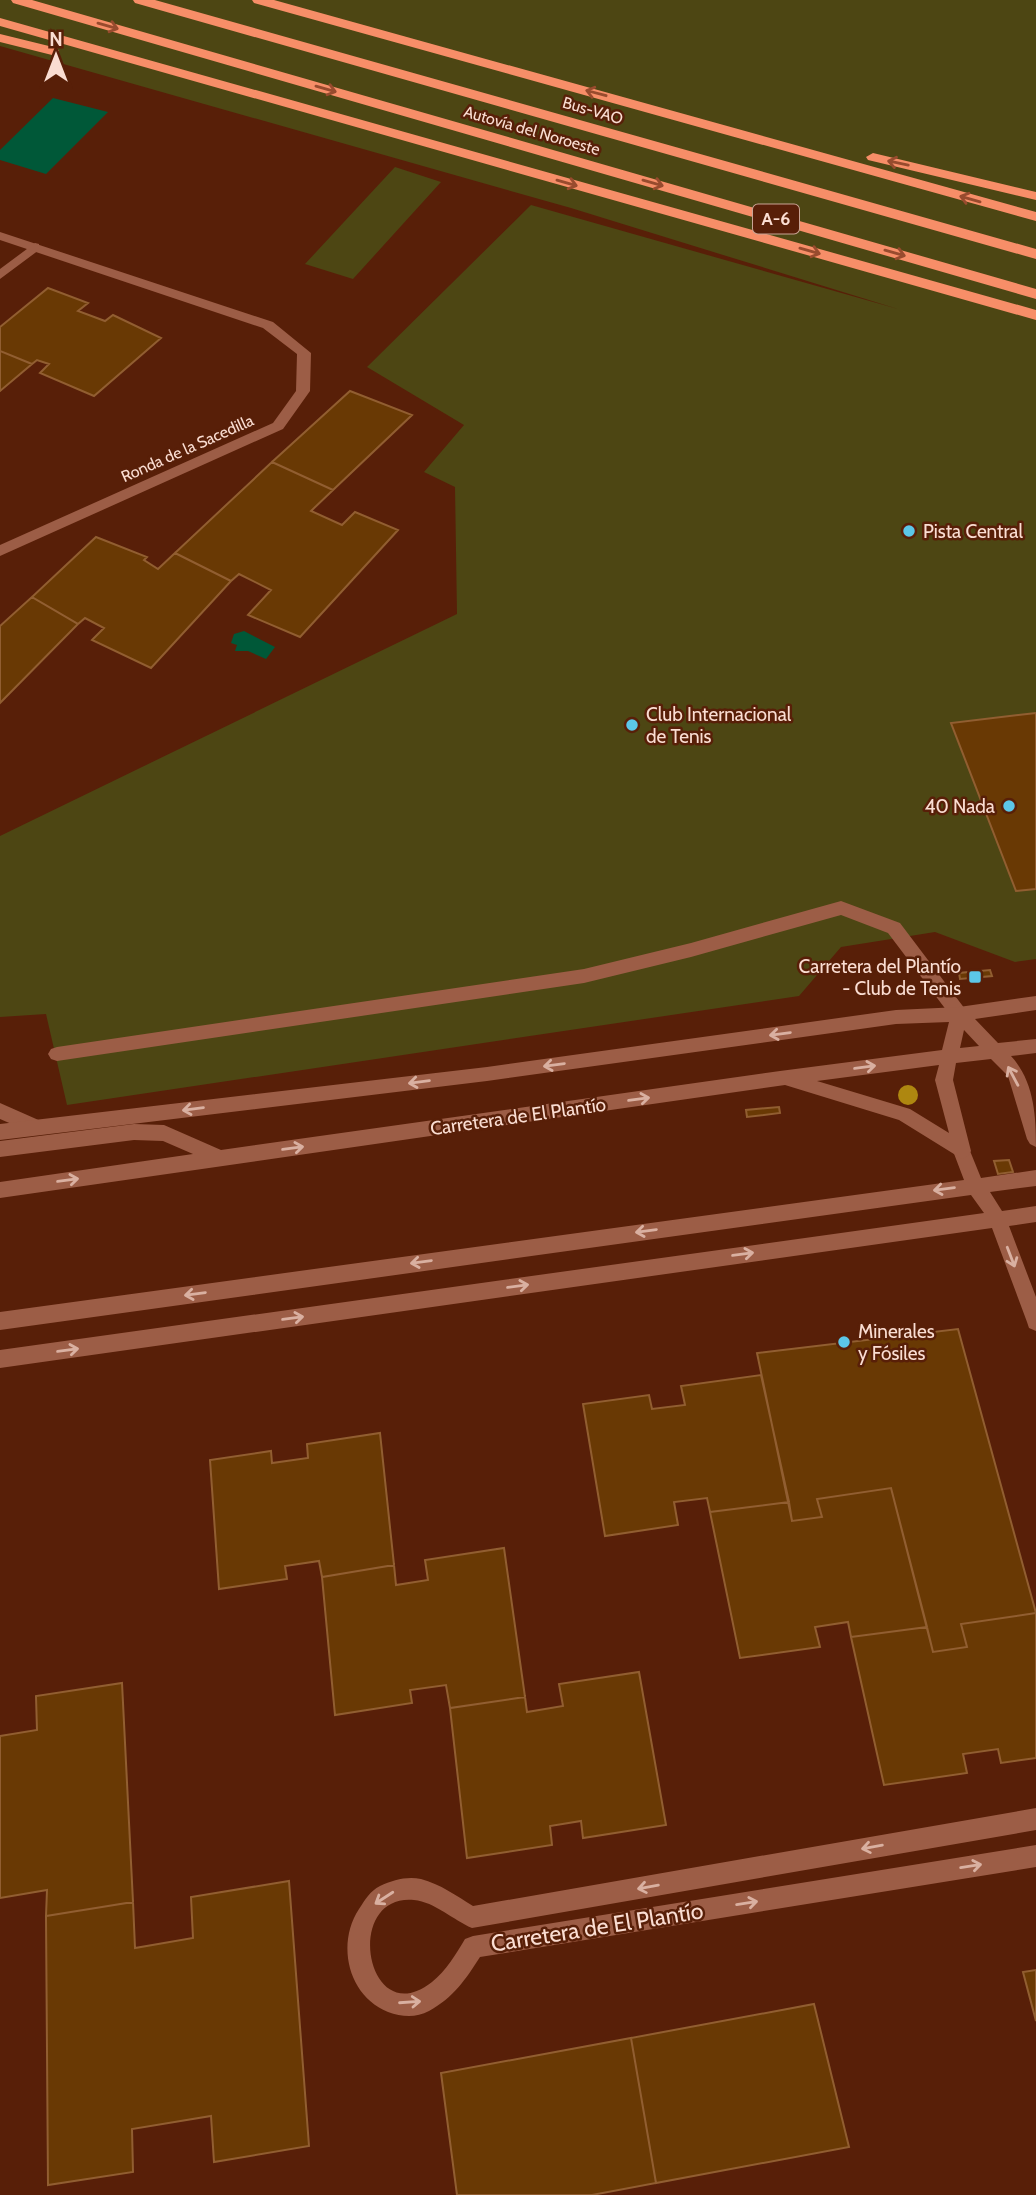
<svg xmlns="http://www.w3.org/2000/svg" width="1036" height="2195" font-family="Cabin,sans-serif">
<style>
.green{fill:#4d4613}
.water{fill:#005838}
.building{fill:#693904;stroke:#915e31;stroke-width:2}
.lines{fill:none;stroke-linecap:round;stroke-linejoin:round}
.lane{fill:#9c5d46;fill-rule:evenodd}
.street{fill:#9c5d46;fill-rule:evenodd}
.secondary{fill:#9c5d46;fill-rule:evenodd}
.highway{fill:#f78e68;fill-rule:evenodd}
.tree{fill:#ae8710}
.oneway{stroke:#984b2e}
.oneway2{stroke:#d9b0a1}
.poi-dot{fill:#5cc7e8;stroke:#581f08;stroke-width:2.5}
.labels{text-anchor:middle;stroke-width:5;stroke-linejoin:round;paint-order:stroke}
.far-street-label{font-size:16px;fill:#faddd2;stroke:#581f08}
.shield{fill:#581f08;stroke:#c9a495;stroke-width:2}
.shield-label{font-size:18px;font-weight:bold;fill:#faddd2}
.poi-label{font-size:19px;fill:#faddd2;stroke:#581f08;text-anchor:start}
.street-label{font-size:19px;fill:#faddd2;stroke:#581f08}
.near-street-label{font-size:23px;fill:#faddd2;stroke:#581f08}
</style>
<rect width="100%" height="100%" fill="#581f08"/>
<path class="green" d="M 0,0 L 1036,0 L 1036,959 L 1015,962 L 935,932 L 841,947 L 799,996 L 67,1105 L 46,1014 L 0,1017 L 0,836 L 457,614 L 455,487 L 424,472 L 464,425 L 367,367 L 531,205 L 898,309 L 571,208 L 0,46 Z
M 395,167 L 441,182 L 353,279 L 305,264 Z"/>
<path class="water" d="M 53,98 L 108,112 L 46,174 L 0,160 L 0,150 Z
M 244,631 L 275,647 L 266,659 L 248,651 L 235,651 L 237,645 L 231,643 L 234,634 Z"/>
<path class="building" d="M 48,288 L 88,303 L 78,311 L 105,321 L 113,315 L 161,338 L 94,396 L 40,373 L 49,364 L 37,360 L 32,364 L 0,351 L 0,327 Z
M 0,351 L 32,364 L 0,391 Z
M 350,391 L 412,415 L 333,490 L 272,462 Z
M 272,462 L 333,490 L 311,511 L 342,525 L 355,512 L 398,530 L 300,637 L 248,615 L 271,590 L 239,574 L 231,581 L 175,553 Z
M 96,537 L 147,557 L 144,560 L 158,569 L 175,553 L 231,581 L 151,668 L 92,640 L 104,628 L 85,618 L 78,624 L 32,597 Z
M 32,597 L 78,624 L 0,703 L 0,626 Z
M 1036,713 L 1036,889 L 1016,891 L 951,723 Z
M 990,970 L 992,976 L 960,979 L 959,973 Z
M 779,1107 L 780,1113 L 747,1117 L 746,1110 Z
M 1009,1160 L 1013,1172 L 998,1174 L 994,1161 Z
M 958,1329 L 1036,1613 L 961,1624 L 967,1647 L 933,1652 L 891,1488 L 817,1499 L 822,1517 L 792,1521 L 757,1353 Z
M 761,1375 L 789,1502 L 710,1512 L 707,1498 L 674,1502 L 678,1525 L 605,1536 L 583,1404 L 649,1395 L 652,1409 L 685,1405 L 681,1386 Z
M 380,1433 L 394,1565 L 322,1577 L 319,1561 L 285,1566 L 287,1579 L 219,1589 L 210,1460 L 271,1451 L 272,1463 L 308,1458 L 307,1444 Z
M 891,1488 L 927,1627 L 851,1637 L 848,1622 L 815,1627 L 820,1647 L 740,1658 L 710,1512 L 789,1502 L 792,1521 L 822,1517 L 817,1499 Z
M 504,1548 L 525,1697 L 450,1708 L 446,1685 L 410,1690 L 412,1703 L 335,1715 L 322,1577 L 394,1565 L 396,1585 L 428,1580 L 425,1560 Z
M 1036,1613 L 1036,1758 L 1001,1763 L 998,1749 L 963,1754 L 967,1773 L 884,1785 L 851,1637 L 927,1627 L 933,1652 L 967,1647 L 961,1624 Z
M 639,1672 L 666,1825 L 583,1838 L 581,1821 L 550,1826 L 552,1845 L 467,1858 L 450,1708 L 525,1697 L 527,1712 L 563,1706 L 559,1684 Z
M 122,1683 L 133,1902 L 46,1916 L 47,1890 L 0,1898 L 0,1736 L 37,1730 L 36,1696 Z
M 289,1881 L 309,2146 L 214,2162 L 211,2116 L 132,2129 L 133,2172 L 48,2185 L 46,1916 L 133,1902 L 135,1948 L 193,1938 L 191,1897 Z
M 1036,1970 L 1036,2021 L 1023,1972 Z
M 814,2004 L 849,2147 L 656,2183 L 631,2038 Z
M 631,2038 L 656,2183 L 592,2195 L 457,2195 L 441,2073 Z"/>
<g class="lines">
<path class="lane" d="M 35,243 L 39,244 L 39,250 L 0,279 L 0,269 Z
M 841,901 L 900,923 L 965,1009 L 968,1014 L 965,1019 L 953,1019 L 888,933 L 841,915 L 691,957 L 584,983 L 57,1061 L 51,1059 L 48,1054 L 51,1049 L 57,1047 L 584,969 L 691,943 Z"/>
<path class="street" d="M 0,232 L 273,322 L 311,353 L 310,391 L 283,429 L 0,556 L 0,545 L 273,423 L 296,391 L 297,354 L 263,328 L 0,240 Z
M 0,1103 L 43,1122 L 46,1127 L 43,1132 L 37,1135 L 0,1119 Z
M 962,1143 L 968,1146 L 981,1178 L 1036,1170 L 1036,1186 L 990,1192 L 1002,1211 L 1036,1206 L 1036,1222 L 1009,1226 L 1036,1297 L 1036,1331 L 1029,1328 L 1027,1322 L 992,1228 L 0,1368 L 0,1350 L 984,1213 L 971,1195 L 0,1330 L 0,1312 L 964,1180 L 953,1151 L 956,1146 Z
M 1036,1808 L 1036,1830 L 472,1928 C 453,1920 435,1902 414,1900 C 342,1893 366,2034 432,1982 C 446,1971 456,1954 465,1939 L 473,1936 L 1036,1845 L 1036,1867 L 480,1957 C 466,1979 453,1998 429,2011 C 416,2018 402,2017 388,2012 C 348,1996 336,1944 359,1909 C 365,1900 370,1891 380,1886 C 393,1880 407,1876 421,1879 C 440,1884 457,1896 473,1906 Z"/>
<path class="secondary" d="M 1036,996 L 1036,1010 L 975,1019 L 998,1043 L 1036,1039 L 1036,1053 L 1011,1056 C 1034,1081 1036,1115 1036,1147 L 1030,1144 L 1027,1139 L 1008,1076 L 991,1059 L 956,1063 L 953,1080 L 971,1151 L 968,1156 L 962,1159 L 899,1120 L 785,1085 L 0,1198 L 0,1182 L 193,1154 L 163,1141 L 134,1140 L 0,1157 L 0,1141 L 134,1124 L 164,1125 L 221,1150 L 780,1071 L 942,1050 L 949,1022 L 896,1024 L 487,1081 L 0,1140 L 0,1124 L 487,1067 L 896,1010 L 959,1007 ZM 964,1030 L 979,1046 L 960,1048 ZM 939,1065 L 935,1080 L 949,1133 L 910,1109 L 817,1081 Z"/>
<path class="highway" d="M 11,0 L 32,0 L 1036,289 L 1036,299 L 13,3 Z
M 133,0 L 155,0 L 1036,249 L 1036,259 L 135,3 Z
M 252,0 L 274,0 L 1036,212 L 1036,221 L 254,3 Z
M 0,18 L 1036,310 L 1036,320 L 0,26 Z
M 0,34 L 57,48 L 59,51 L 52,55 L 0,42 Z
M 873,153 L 1036,192 L 1036,200 L 868,160 L 866,157 Z"/>
</g>
<circle class="tree" cx="908" cy="1095" r="10"/>
<defs><path id="oneway-shaft" d="M-6 0H5M1.5-3L5.5 0L1.5 3" fill="none" stroke-width="1.6" stroke-linecap="round" stroke-linejoin="round" transform="scale(1.75)"/></defs>
<g class="oneway">
<use href="#oneway-shaft" transform="translate(108 26) rotate(16)"/>
<use href="#oneway-shaft" transform="translate(326 89) rotate(16)"/>
<use href="#oneway-shaft" transform="translate(596 93) rotate(-165)"/>
<use href="#oneway-shaft" transform="translate(898 163) rotate(-168)"/>
<use href="#oneway-shaft" transform="translate(567 183) rotate(16)"/>
<use href="#oneway-shaft" transform="translate(653 183) rotate(16)"/>
<use href="#oneway-shaft" transform="translate(970 199) rotate(-164)"/>
<use href="#oneway-shaft" transform="translate(810 251) rotate(16)"/>
<use href="#oneway-shaft" transform="translate(895 253) rotate(16)"/>
</g>
<g class="oneway2">
<use href="#oneway-shaft" transform="translate(780 1034) rotate(172)"/>
<use href="#oneway-shaft" transform="translate(554 1065) rotate(172)"/>
<use href="#oneway-shaft" transform="translate(865 1067) rotate(-8)"/>
<use href="#oneway-shaft" transform="translate(1013 1076) rotate(-118)"/>
<use href="#oneway-shaft" transform="translate(419 1082) rotate(173)"/>
<use href="#oneway-shaft" transform="translate(639 1099) rotate(-8)"/>
<use href="#oneway-shaft" transform="translate(193 1109) rotate(173)"/>
<use href="#oneway-shaft" transform="translate(293 1148) rotate(-8)"/>
<use href="#oneway-shaft" transform="translate(68 1180) rotate(-8)"/>
<use href="#oneway-shaft" transform="translate(944 1189) rotate(173)"/>
<use href="#oneway-shaft" transform="translate(646 1231) rotate(172)"/>
<use href="#oneway-shaft" transform="translate(743 1254) rotate(-8)"/>
<use href="#oneway-shaft" transform="translate(1011 1257) rotate(69)"/>
<use href="#oneway-shaft" transform="translate(421 1262) rotate(172)"/>
<use href="#oneway-shaft" transform="translate(518 1286) rotate(-8)"/>
<use href="#oneway-shaft" transform="translate(195 1294) rotate(172)"/>
<use href="#oneway-shaft" transform="translate(293 1318) rotate(-8)"/>
<use href="#oneway-shaft" transform="translate(68 1350) rotate(-8)"/>
<use href="#oneway-shaft" transform="translate(872 1847) rotate(170)"/>
<use href="#oneway-shaft" transform="translate(971 1866) rotate(-9)"/>
<use href="#oneway-shaft" transform="translate(648 1887) rotate(170)"/>
<use href="#oneway-shaft" transform="translate(384 1898) rotate(147)"/>
<use href="#oneway-shaft" transform="translate(747 1903) rotate(-9)"/>
<use href="#oneway-shaft" transform="translate(410 2002) rotate(-4)"/>
</g>
<g class="poi-dot">
<circle cx="909" cy="531" r="7"/>
<circle cx="632" cy="725" r="7"/>
<circle cx="1009" cy="806" r="7"/>
<rect x="968" y="970" width="14" height="14" rx="3.5"/>
<circle cx="844" cy="1342" r="7"/>
</g>
<g class="labels">
<g class="far-street-label">
<text transform="translate(593 110) rotate(16)" y="6">Bus-VAO</text>
<text transform="translate(532 130) rotate(16)" y="6">Autovía del Noroeste</text>
<text transform="translate(187 448) rotate(-24)" y="6">Ronda de la Sacedilla</text>
</g>
<rect class="shield" x="753" y="204.5" width="46" height="29" rx="5"/>
<g class="shield-label">
<text x="776" y="225">A-6</text>
</g>
<g class="poi-label">
<text x="923" y="538">Pista Central</text>
<text x="646" y="721">Club Internacional<tspan x="646" dy="22">de Tenis</tspan></text>
<text x="995" y="813" text-anchor="end">40 Nada</text>
<text x="961" y="973" text-anchor="end">Carretera del Plantío<tspan x="961" dy="22">- Club de Tenis</tspan></text>
<text x="858" y="1338">Minerales<tspan x="858" dy="22">y Fósiles</tspan></text>
</g>
<g class="street-label">
<text transform="translate(518 1116) rotate(-8)" y="7">Carretera de El Plantío</text>
</g>
<g class="near-street-label">
<text transform="translate(597 1927) rotate(-9)" y="8">Carretera de El Plantío</text>
</g>
</g>
<g transform="translate(56 56)" stroke="#581f08" stroke-width="5" paint-order="stroke">
<path d="M0-5L12 26L0 18L-12 26Z" fill="#faddd2"/>
<text y="-10" font-size="19" font-weight="bold" text-anchor="middle" fill="#faddd2">N</text>
</g>
</svg>
